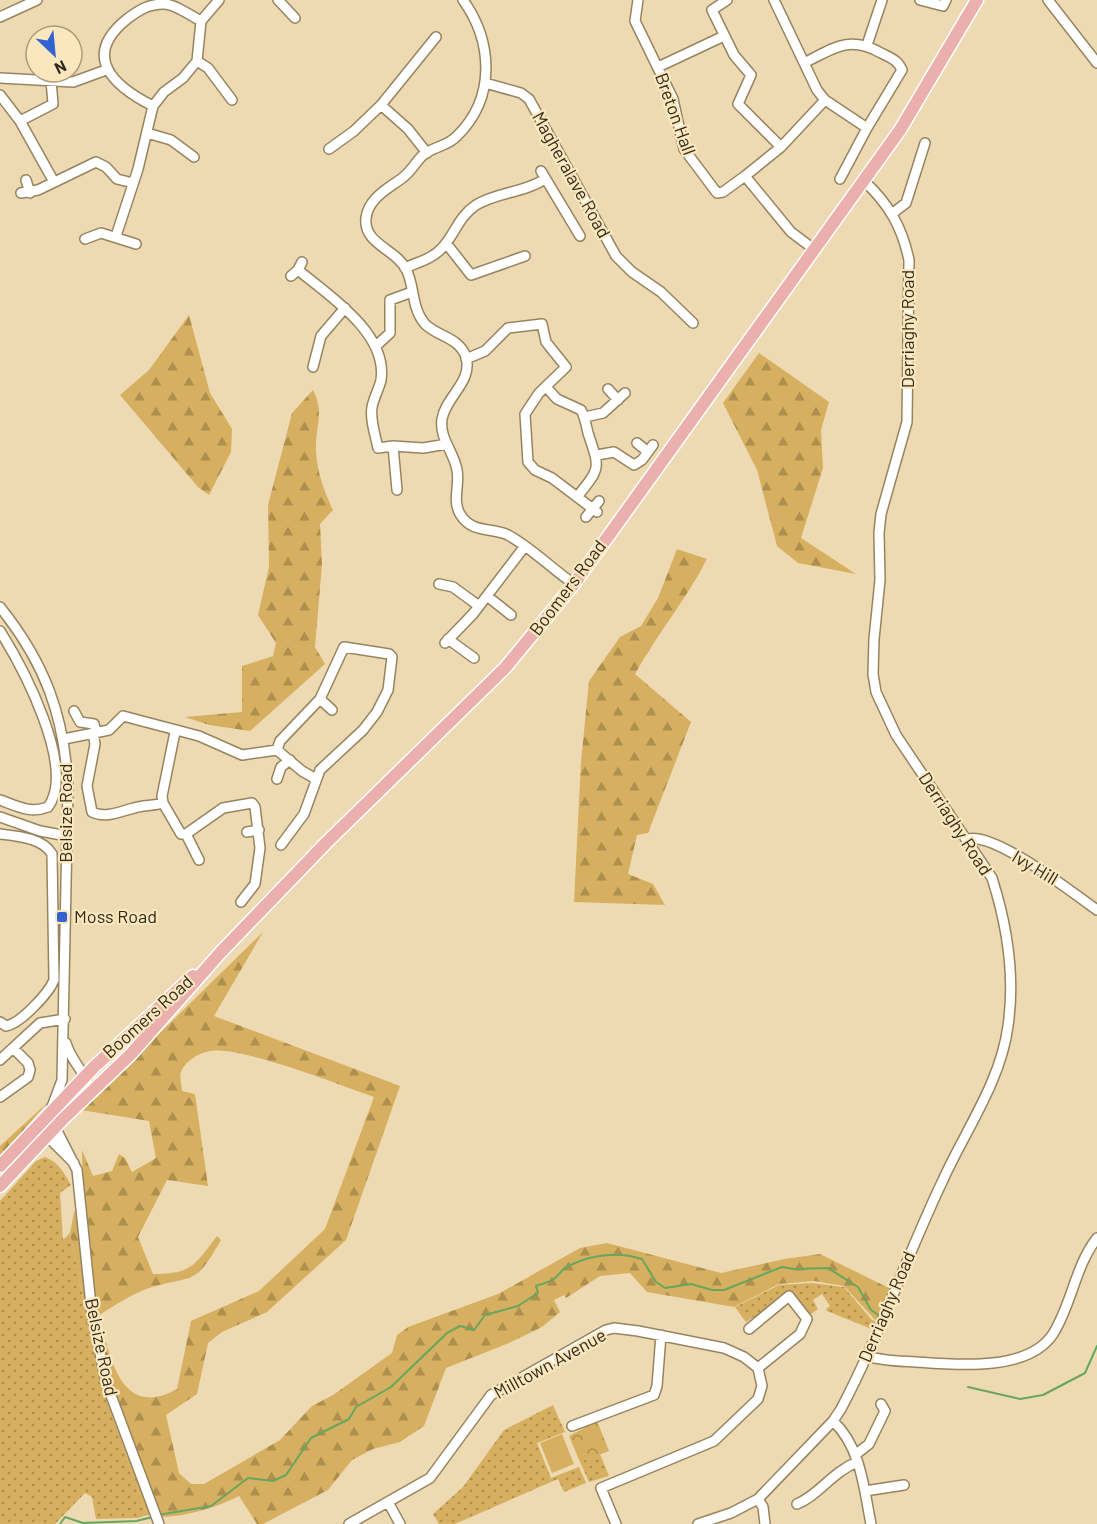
<svg xmlns="http://www.w3.org/2000/svg" width="1097" height="1524" font-family="Barlow,sans-serif">
<style>
.grass{fill:url(#grass-dots)}
.forest{fill:url(#forest-firs)}
.park{fill:url(#park-crowns)}
.pitch{fill:#d6b060}
.lines{fill:none;stroke-linecap:round;stroke-linejoin:round}
.stream{stroke:#66a65f;stroke-width:2}
.minor-casing{stroke:#97845f;stroke-width:12}
.major-casing{stroke:#fff;stroke-width:15}
.minor{stroke:#fff;stroke-width:9}
.major{stroke:#ebb0ad;stroke-width:12}
.poi-dot{fill:#3362d2;stroke:#fbe7be;stroke-width:2}
.labels{text-anchor:middle;stroke-width:4.5;stroke-linejoin:round;paint-order:stroke}
.street-label{font-size:18px;fill:#312919;stroke:#fbe7be}
.poi-label{font-size:18px;fill:#312919;stroke:#fbe7be;text-anchor:start}
</style>
<defs>
<pattern id="grass-dots" width="8" height="8" patternUnits="userSpaceOnUse" patternTransform="scale(1.5)"><rect width="8" height="8" fill="#d6b060"/><path d="M2 2h.1M6 6h.1" fill="none" stroke="#ae8f4e" stroke-width="1.8" stroke-linecap="round"/></pattern>
<pattern id="forest-firs" width="22" height="20" patternUnits="userSpaceOnUse" patternTransform="scale(1.5)"><rect width="22" height="20" fill="#d6b060"/><path d="M5 1l3.5 6h-7zM16 11l3.5 6h-7z" fill="#ae8f4e"/></pattern>
<pattern id="park-crowns" width="20" height="18" patternUnits="userSpaceOnUse" patternTransform="scale(1.5)"><rect width="20" height="18" fill="#d6b060"/><path d="M2 6a3 3 0 1 1 6 0M12 15a3 3 0 1 1 6 0" fill="none" stroke="#ae8f4e"/></pattern>
</defs>
<rect width="100%" height="100%" fill="#eedab2"/>
<path class="grass" d="M 45,1157 C 59,1162 64,1173 71,1185 L 60,1193 L 63,1240 L 70,1233 L 100,1381 L 147,1515 L 138,1518 L 96,1519 L 92,1497 L 85,1493 L 55,1524 L 0,1524 L 0,1201 L 36,1161 Z
M 812,1283 L 844,1287 L 872,1320 L 877,1322 L 874,1330 L 827,1311 L 826,1309 L 830,1306 L 822,1294 L 813,1300 L 818,1309 L 811,1314 L 806,1313 L 789,1294 L 755,1320 L 753,1317 L 746,1322 L 735,1307 L 779,1285 Z
M 553,1405 L 565,1432 L 537,1443 L 551,1478 L 579,1467 L 586,1483 L 564,1492 L 558,1479 L 455,1524 L 439,1524 L 433,1514 L 463,1487 L 504,1430 Z
M 600,1454 L 609,1476 L 589,1482 L 580,1462 Z"/>
<path class="forest" d="M 189,315 L 210,393 L 232,429 L 231,452 L 209,495 L 198,487 L 120,395 L 149,370 Z
M 759,353 L 829,402 L 821,430 L 823,468 L 801,538 L 856,574 L 798,563 L 777,546 L 757,470 L 723,403 Z
M 313,390 C 325,413 315,426 316,451 C 317,472 324,491 333,510 L 320,524 L 322,564 L 315,647 L 325,664 L 250,731 L 209,725 L 185,717 L 242,712 L 242,666 L 273,656 L 276,643 L 258,615 L 269,567 L 268,505 L 292,413 Z
M 677,549 L 707,559 C 686,600 657,634 635,674 L 691,722 L 648,833 L 637,835 L 628,874 L 653,884 L 665,905 L 574,902 L 581,762 L 589,681 L 620,637 L 641,626 L 658,598 Z
M 263,932 L 214,1016 L 400,1086 L 346,1240 L 267,1312 L 222,1332 L 208,1343 L 197,1394 L 166,1415 L 179,1473 L 191,1484 L 204,1484 L 280,1440 L 312,1406 L 333,1395 L 392,1353 L 397,1335 L 408,1327 L 498,1294 L 580,1248 L 607,1243 L 721,1273 L 784,1259 L 820,1254 L 891,1289 L 877,1322 L 844,1286 L 814,1281 L 779,1284 L 734,1307 L 647,1292 L 630,1273 L 600,1276 L 566,1298 L 564,1295 L 554,1300 L 560,1312 L 542,1327 L 509,1343 L 446,1368 L 424,1426 L 400,1442 L 373,1449 L 352,1460 L 328,1490 L 263,1524 L 257,1524 L 239,1496 C 216,1508 171,1522 147,1515 L 100,1381 L 91,1335 L 106,1342 C 116,1379 132,1414 177,1389 L 191,1321 L 259,1291 L 325,1229 L 374,1097 C 340,1085 242,1046 210,1051 C 199,1053 185,1061 181,1072 C 179,1077 182,1086 182,1091 L 195,1094 L 208,1186 L 167,1180 L 138,1237 L 153,1274 C 192,1274 194,1266 217,1236 L 221,1240 C 194,1287 196,1274 149,1288 C 128,1295 107,1311 88,1322 L 70,1233 L 74,1212 L 83,1206 L 82,1150 L 93,1176 L 112,1171 L 119,1154 L 125,1158 L 132,1172 L 156,1158 L 149,1121 L 81,1110 Z
M 48,1102 L 0,1157 L 0,1146 Z"/>
<path class="park" d="M 597,1421 L 609,1451 L 580,1462 L 569,1436 Z"/>
<path class="pitch" d="M 562,1434 L 574,1464 L 552,1473 L 540,1443 Z"/>
<g class="lines">
<path class="stream" d="M 968,1387 L 1020,1399 L 1043,1395 L 1085,1373 L 1097,1346
M 158,1515 L 211,1506 L 248,1478 L 273,1481 L 286,1475 L 311,1438 L 349,1419 L 356,1407 L 391,1387 L 447,1333 L 460,1326 L 474,1330 L 485,1315 L 518,1306 L 538,1293 L 536,1286 C 542,1284 549,1282 554,1279 C 559,1275 562,1269 568,1266 C 591,1255 617,1251 642,1259 L 656,1282 L 665,1288 L 691,1284 L 712,1290 L 724,1290 L 782,1267 L 794,1269 L 828,1268 L 858,1287 L 871,1310 L 877,1314
M 60,1524 L 65,1517 L 83,1523 L 136,1521 L 153,1517"/>
<g class="minor-casing">
<path id="minor" d="M 278,0 L 295,18
M 463,0 C 493,42 496,98 457,136 C 447,147 433,146 422,156 C 414,164 412,171 401,179 C 387,189 368,199 366,218 C 363,244 396,249 406,269 C 415,286 411,308 425,324 C 438,337 459,337 466,357 C 473,382 446,396 442,419 C 439,438 454,452 457,470 C 460,485 452,500 460,514 C 472,534 491,527 508,535 C 532,548 552,569 574,584
M 638,0 L 635,21 L 673,99 L 684,149 L 717,193 L 723,192 L 745,176
M 727,0 L 712,10 L 734,55 L 751,75 L 738,104 L 781,147
M 774,0 L 817,90 L 825,100 L 867,128
M 920,0 L 943,6 L 946,0
M 1048,0 L 1097,63
M 0,17 L 37,0
M 867,45 L 882,0
M 197,61 L 208,68 L 232,100
M 804,63 C 834,48 849,35 881,53 C 891,58 898,60 902,70 L 867,128 L 840,179
M 658,67 L 724,36
M 0,78 L 73,82 L 106,70
M 485,83 L 521,93 L 529,99 L 616,256 L 632,272 L 661,292 L 693,323
M 0,95 L 20,121 L 54,182
M 381,105 L 408,129 L 427,153
M 153,106 C 113,86 81,56 127,19 C 139,10 148,4 164,4 C 175,4 191,16 201,21
M 20,121 L 53,104 L 51,80
M 147,133 L 171,140 L 194,157
M 329,149 L 354,131 L 381,105 L 436,37
M 541,171 L 580,236
M 26,180 L 30,193
M 21,193 L 38,190 L 96,162 L 106,167 L 117,179 L 133,183
M 893,213 L 906,203 L 925,143
M 116,236 L 138,169 L 153,106 L 164,92 L 183,78 L 197,61 L 201,21 L 219,0
M 85,239 L 101,233 L 136,244
M 446,243 L 471,275 L 525,256
M 815,250 L 791,232 L 745,176 L 781,147 L 825,100
M 405,268 C 418,262 432,259 442,248 C 455,234 459,216 476,205 C 497,192 524,193 545,179
M 298,270 C 330,296 388,334 381,380 C 379,389 374,397 372,407 C 370,420 375,434 378,448 L 393,446
M 291,276 L 298,270 L 302,262
M 377,345 L 390,333 L 390,300 L 412,292
M 466,359 L 485,351 L 508,328 L 542,324 L 546,342 L 566,367 L 539,393 L 525,414 L 528,462 L 535,470 L 552,478 L 597,512
M 313,367 L 321,336 L 345,308
M 546,387 L 557,399 L 581,410 C 585,417 586,425 588,433 C 600,469 601,467 577,497
M 608,389 L 618,400
M 585,417 L 603,413 L 625,393
M 637,443 L 648,452
M 597,455 L 614,452 L 634,465 L 642,460 L 653,445
M 397,490 L 393,446 L 423,448 L 447,444
M 586,517 L 599,501
M 439,584 L 453,587 L 479,606
M 487,596 L 511,615
M 0,607 C 45,663 64,715 68,786 L 62,1080 L 44,1128 L 47,1136 L 74,1163
M 0,631 C 22,666 77,768 48,807 C 30,814 17,806 0,800
M 448,639 L 474,658
M 445,643 L 473,614 L 525,546
M 320,699 L 332,710
M 74,711 L 80,722 L 94,724 L 96,732
M 175,732 L 162,796 L 163,803 L 181,834 L 186,834 L 223,808 L 252,803 L 255,807 L 260,848 L 255,884 L 241,902
M 93,733 L 95,744 L 87,786 L 92,812 C 106,819 121,811 134,808 C 143,805 153,806 163,803
M 64,739 L 109,730 L 123,716 L 199,736 L 242,755 L 277,750 L 302,771 L 316,779
M 277,750 L 280,741 L 320,699 L 344,647 L 389,654 L 392,657 L 388,690 L 377,712 L 363,730 L 320,770 L 304,814 L 281,845
M 277,779 L 281,767 L 290,760
M 0,817 L 40,831 L 67,836
M 247,832 L 259,830
M 0,834 C 17,836 43,838 52,854 L 54,980 C 49,993 20,1024 6,1026 L 0,1022
M 186,834 L 199,860
M 968,839 C 995,832 1073,893 1097,910
M 66,1043 C 71,1062 87,1073 91,1093
M 0,1060 L 40,1023 L 65,1019
M 0,1097 L 28,1077 L 30,1070 L 28,1063 L 13,1048
M 55,1127 L 77,1170 L 92,1315 L 106,1382 L 159,1524
M 749,1329 L 789,1296 L 807,1319 L 800,1334 L 758,1368
M 866,1356 C 882,1361 900,1361 916,1362 C 956,1365 1028,1372 1053,1334 C 1072,1304 1075,1266 1097,1238
M 833,1421 C 861,1447 864,1489 871,1524
M 572,1426 L 654,1395 L 657,1386 L 661,1335
M 855,1455 L 869,1444 L 885,1411 L 881,1404
M 865,1491 L 904,1485
M 758,1499 L 763,1507 L 765,1524
M 388,1502 L 400,1524
M 797,1504 C 819,1495 831,1473 857,1462
M 349,1524 L 430,1478 L 491,1395 L 606,1330 L 614,1328 L 638,1331 L 724,1348 L 744,1357 L 758,1368 L 762,1386 L 758,1399 L 714,1441 L 601,1488 L 616,1524
M 698,1524 L 731,1513 L 758,1499 L 833,1421 L 841,1409 C 880,1335 907,1255 943,1180 C 965,1131 1001,1081 1008,1026 C 1015,978 1007,925 992,878 L 896,735 L 876,692 L 873,674 L 874,639 L 880,580 L 879,533 L 881,514 L 907,422 L 909,260 C 902,227 889,204 864,181"/>
</g>
<g class="major-casing">
<path id="major" d="M 0,1166 L 94,1067 L 193,976
M 0,1186 L 63,1119 L 131,1054 L 221,952 L 326,843 L 505,668 L 574,584 L 900,130 L 977,0"/>
</g>
<use href="#minor" class="minor"/>
<use href="#major" class="major"/>
</g>
<rect class="poi-dot" x="56" y="911" width="12" height="12" rx="3"/>
<g class="labels">
<g class="street-label">
<text transform="translate(675 114) rotate(70)" y="6">Breton Hall</text>
<text transform="translate(571 175) rotate(61)" y="6">Magheralave Road</text>
<text transform="translate(908 329) rotate(-90)" y="6">Derriaghy Road</text>
<text transform="translate(568 588) rotate(-53)" y="6">Boomers Road</text>
<text transform="translate(66 813) rotate(-90)" y="6">Belsize Road</text>
<text transform="translate(955 824) rotate(57)" y="6">Derriaghy Road</text>
<text transform="translate(1035 868) rotate(31)" y="6">Ivy Hill</text>
<text transform="translate(148 1017) rotate(-42)" y="6">Boomers Road</text>
<text transform="translate(887 1307) rotate(-67)" y="6">Derriaghy Road</text>
<text transform="translate(101 1347) rotate(78)" y="6">Belsize Road</text>
<text transform="translate(550 1364) rotate(-29)" y="6">Milltown Avenue</text>
</g>
<g class="poi-label">
<text x="74" y="923">Moss Road</text>
</g>
</g>
<g transform="translate(54 54) rotate(154)"><circle r="28" fill="#fbe7be" stroke="#aa9b7c" stroke-width="1.5"/>
<path d="M0-4.5L10 22L0 15L-10 22Z" fill="#3362d2"/>
<text y="-9" font-size="16" font-weight="bold" text-anchor="middle" fill="#312919">N</text>
</g>
</svg>
